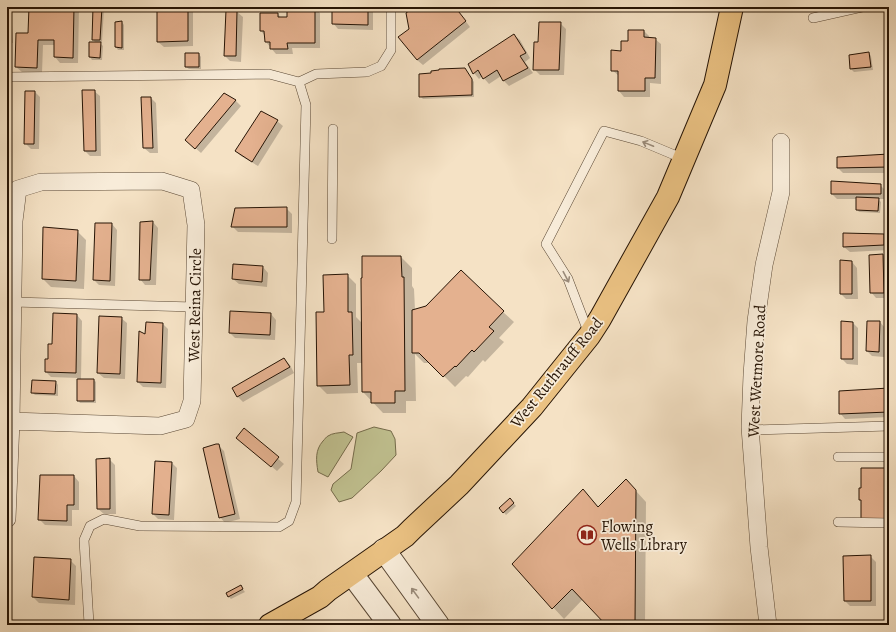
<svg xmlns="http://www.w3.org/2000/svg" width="896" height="632" font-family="Alegreya,serif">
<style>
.green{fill:#c1c291;stroke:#746b4b}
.shadow{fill:#0003}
.building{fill:#e4b18f;stroke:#261405}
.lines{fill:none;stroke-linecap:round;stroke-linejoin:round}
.service-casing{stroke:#5a4835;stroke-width:10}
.minor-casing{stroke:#5a4835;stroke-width:18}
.tertiary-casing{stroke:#5a4835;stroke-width:24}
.primary-casing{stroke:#261405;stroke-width:24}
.service{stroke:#f8ecd9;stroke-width:9}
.minor{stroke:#f8ecd9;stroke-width:17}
.tertiary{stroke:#f8ecd9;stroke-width:22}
.primary{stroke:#eac182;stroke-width:22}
.oneway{stroke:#9a8b7a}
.labels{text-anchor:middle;stroke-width:3.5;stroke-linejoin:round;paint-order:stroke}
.street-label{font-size:16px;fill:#261405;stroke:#f8ecd9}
.poi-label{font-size:16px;fill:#261405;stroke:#f8ecd9;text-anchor:start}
</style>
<rect width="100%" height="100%" fill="#f5e2c5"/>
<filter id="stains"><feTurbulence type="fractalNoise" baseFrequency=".005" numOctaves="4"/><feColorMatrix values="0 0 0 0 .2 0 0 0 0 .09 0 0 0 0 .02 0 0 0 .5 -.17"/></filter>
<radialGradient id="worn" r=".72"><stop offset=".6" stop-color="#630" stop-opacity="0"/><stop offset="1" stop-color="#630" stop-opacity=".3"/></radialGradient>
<path class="green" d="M 374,427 L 391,431 L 395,439 L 396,455 L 381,471 L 352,498 L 339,502 L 331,490 L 333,484 L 351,469 L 357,433 Z
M 344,432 L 353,437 L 328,477 L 318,472 C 316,460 315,450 323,441 C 325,439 326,437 328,436 C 332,433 339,433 344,432 Z"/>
<path class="shadow" d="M 7,7 L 11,7 L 13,43 L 7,43 Z
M 30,7 L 79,7 L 78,63 L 60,63 L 55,57 L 55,45 L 43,45 L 42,73 L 22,72 L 16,67 L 29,34 Z
M 94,7 L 103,7 L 104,8 L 102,42 L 99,42 L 103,46 L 102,60 L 92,60 L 90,57 L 90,43 L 96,43 L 93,40 Z
M 158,7 L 193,7 L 193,46 L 164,47 L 158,42 Z
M 314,7 L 320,13 L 320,48 L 292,48 L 293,54 L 276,54 L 266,42 L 265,36 L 261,31 L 261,14 L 278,14 L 281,18 L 288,18 Z
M 333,7 L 373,7 L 373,30 L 338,29 L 333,23 Z
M 416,7 L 455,7 L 470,27 L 423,65 L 417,60 L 410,29 Z
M 237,12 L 243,17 L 241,62 L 230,61 L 225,56 Z
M 122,22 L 124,25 L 124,50 L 118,50 L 116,47 Z
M 560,23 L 566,29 L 564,75 L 540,75 L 534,69 L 539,43 Z
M 644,31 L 649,36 L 649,38 L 655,39 L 661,44 L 661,84 L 650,83 L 650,97 L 624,97 L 619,91 L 619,76 L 612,70 L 622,52 L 629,42 Z
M 514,35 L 520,40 L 530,58 L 525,62 L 533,73 L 509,86 L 504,81 L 501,76 L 489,84 L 482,76 L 479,79 L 474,73 L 469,65 Z
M 869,53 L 871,56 L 873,70 L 854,72 L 851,69 L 850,56 Z
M 199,54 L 201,57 L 201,69 L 189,69 L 186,67 Z
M 467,72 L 474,82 L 474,97 L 423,99 L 420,96 Z
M 7,91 L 10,94 L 10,110 L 7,110 Z
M 94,91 L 100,96 L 101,156 L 90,156 L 85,151 Z
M 35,92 L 40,97 L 39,149 L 31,149 L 25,143 Z
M 151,98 L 156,103 L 158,153 L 150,153 L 144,148 Z
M 235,100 L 241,106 L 201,153 L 192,145 Z
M 277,121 L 283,126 L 258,166 L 241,156 L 236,151 Z
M 889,155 L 889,173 L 843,173 L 838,168 Z
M 880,185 L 886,191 L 886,199 L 878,199 L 881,202 L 880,213 L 859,212 L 857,209 L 857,199 L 837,199 L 832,194 Z
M 286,208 L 292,214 L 292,233 L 238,232 L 232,226 Z
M 153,222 L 158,228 L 156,285 L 145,285 L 140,279 Z
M 112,224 L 117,230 L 115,286 L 99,285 L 94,280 Z
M 77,231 L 86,240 L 84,289 L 51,287 L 43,279 Z
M 884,235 L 889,240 L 889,250 L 850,252 L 844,247 Z
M 883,255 L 888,260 L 889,298 L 876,298 L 871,292 Z
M 401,257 L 412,268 L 412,286 L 414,289 L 415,310 L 503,312 L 514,322 L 499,338 L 504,342 L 485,362 L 483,360 L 468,377 L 466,376 L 455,387 L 431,363 L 424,363 L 415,354 L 416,401 L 406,401 L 406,413 L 383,413 L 363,392 L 363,363 L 357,363 L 358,393 L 327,394 L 318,385 L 325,313 L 347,275 L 356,284 L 356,317 L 362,323 Z
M 852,262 L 857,268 L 858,299 L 846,299 L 841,294 Z
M 263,267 L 268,273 L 267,287 L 239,284 L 233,279 Z
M 271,314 L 276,320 L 275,340 L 235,338 L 230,333 Z
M 77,315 L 82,321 L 81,380 L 94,380 L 96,382 L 96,403 L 80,403 L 78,400 L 78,378 L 51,377 L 46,372 L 53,345 Z
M 121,318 L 127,323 L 125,379 L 104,378 L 98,373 Z
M 880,322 L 885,328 L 884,357 L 872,356 L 867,351 Z
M 853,323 L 858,328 L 858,365 L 847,364 L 842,359 Z
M 163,324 L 168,329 L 166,388 L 143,387 L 138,382 L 146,335 Z
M 284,359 L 290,365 L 294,373 L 243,402 L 238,397 L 233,388 Z
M 33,381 L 56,382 L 58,385 L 58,396 L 35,395 L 32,392 Z
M 889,389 L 889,417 L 845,419 L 840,413 Z
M 244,429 L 284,464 L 277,471 L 243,443 Z
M 219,446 L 224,451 L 240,519 L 225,523 L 220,517 Z
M 109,459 L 115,465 L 116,514 L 104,514 L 98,509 Z
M 172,463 L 177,468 L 174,520 L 158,519 L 153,514 Z
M 74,476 L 79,482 L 79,510 L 72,510 L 72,526 L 45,525 L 39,519 Z
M 626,480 L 646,502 L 645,625 L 608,625 L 583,599 L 564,619 L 513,564 L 593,501 L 598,507 Z
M 510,499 L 516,506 L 506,515 L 500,508 Z
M 870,556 L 876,562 L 876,606 L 850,606 L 845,601 Z
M 70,560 L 76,566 L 75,605 L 39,603 L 33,597 Z
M 240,586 L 245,592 L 231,599 L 229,597 Z"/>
<path class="building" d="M 29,7 L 74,7 L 73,58 L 54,57 L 54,40 L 38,40 L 37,68 L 15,67 L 16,33 L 28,33 Z
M 93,7 L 102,7 L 100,40 L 92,40 Z
M 157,7 L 188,7 L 188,41 L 157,42 Z
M 287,7 L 315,7 L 315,43 L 287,43 L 288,49 L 270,49 L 270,42 L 265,42 L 264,31 L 260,31 L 260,13 L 278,13 L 278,17 L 287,17 Z
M 332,7 L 368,7 L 368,25 L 332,24 Z
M 414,7 L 455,7 L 466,21 L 417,60 L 398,37 L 409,29 L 406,13 Z
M 226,10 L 237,11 L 236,56 L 224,56 Z
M 122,21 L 122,48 L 115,47 L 115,22 Z
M 539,22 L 561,22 L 559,70 L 533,70 L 534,42 L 538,42 Z
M 628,30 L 644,30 L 644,37 L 656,38 L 655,78 L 645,78 L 645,91 L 618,91 L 618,71 L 611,71 L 611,50 L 621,51 L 621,41 L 628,41 Z
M 514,34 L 526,53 L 520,56 L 528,68 L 503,81 L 497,70 L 483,79 L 478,70 L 473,74 L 468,64 Z
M 89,42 L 101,42 L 100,58 L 89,57 Z
M 869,52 L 871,67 L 850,69 L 849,55 Z
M 185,53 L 199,53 L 199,67 L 185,67 Z
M 465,68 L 472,79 L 472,95 L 419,97 L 419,74 L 431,73 L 431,71 L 439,70 L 439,69 Z
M 82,90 L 95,90 L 96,151 L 84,151 Z
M 25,91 L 35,91 L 34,144 L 24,144 Z
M 224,93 L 236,100 L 195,149 L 185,140 Z
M 141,97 L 151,97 L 153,148 L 143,148 Z
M 261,111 L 278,120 L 252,162 L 235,151 Z
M 889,154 L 889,167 L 837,168 L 837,157 Z
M 831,181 L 881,184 L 881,194 L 831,194 Z
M 856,197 L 879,198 L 878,211 L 856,210 Z
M 287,207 L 287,227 L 231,227 L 235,208 Z
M 153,221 L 150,280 L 139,280 L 140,222 Z
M 95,223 L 112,223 L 110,281 L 93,280 Z
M 43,227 L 78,230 L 76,281 L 42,279 Z
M 843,233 L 884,234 L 884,245 L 843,247 Z
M 883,254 L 884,293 L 870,293 L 869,255 Z
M 362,256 L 401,256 L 402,277 L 404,277 L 405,391 L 395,391 L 395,403 L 371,403 L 371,392 L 362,392 L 361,278 L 362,278 Z
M 840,260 L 852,261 L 852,294 L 840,294 Z
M 233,264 L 263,266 L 262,282 L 232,279 Z
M 461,270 L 504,311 L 489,327 L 494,331 L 474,352 L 472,350 L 456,367 L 455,366 L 443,377 L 419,353 L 412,353 L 412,310 L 426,306 Z
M 348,274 L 348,312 L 352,312 L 353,355 L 349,355 L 350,385 L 317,386 L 316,312 L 324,312 L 323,275 Z
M 230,311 L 271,313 L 270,335 L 229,333 Z
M 53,313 L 77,314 L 76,373 L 45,372 L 45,359 L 48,359 L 48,344 L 52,344 Z
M 99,316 L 122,317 L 120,374 L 97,373 Z
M 841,321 L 853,322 L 853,359 L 841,359 Z
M 867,321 L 880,321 L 879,352 L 866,351 Z
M 146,322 L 163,323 L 161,383 L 137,382 L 139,331 L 145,334 Z
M 284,358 L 290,367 L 237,397 L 232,388 Z
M 77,379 L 94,379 L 94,401 L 77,401 Z
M 32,380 L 56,381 L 55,394 L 31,393 Z
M 889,388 L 889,412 L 839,414 L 839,391 Z
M 244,428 L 279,457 L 271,467 L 236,438 Z
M 216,444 L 219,444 L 235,514 L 219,518 L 203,448 Z
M 110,458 L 110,509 L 97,509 L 96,459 Z
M 155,461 L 172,462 L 169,515 L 152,514 Z
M 861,468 L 889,468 L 889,520 L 861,520 L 861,500 L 859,500 L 859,488 L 861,488 Z
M 40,475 L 74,475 L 74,505 L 67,505 L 67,521 L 38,520 Z
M 626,479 L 636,490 L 635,625 L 606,625 L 572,589 L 552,609 L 512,564 L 583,489 L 598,507 Z
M 510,498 L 514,503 L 503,513 L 499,508 Z
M 871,555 L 871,601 L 844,601 L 843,556 Z
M 34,557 L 71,559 L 69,600 L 32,597 Z
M 241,585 L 243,589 L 228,597 L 226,593 Z"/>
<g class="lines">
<g class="service-casing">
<path id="service" d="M 813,18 L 862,7
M 7,77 L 269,74 L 299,82 L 306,105 L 296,502 L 289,521 L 279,527 L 140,526 L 104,519 L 90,526 L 84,540 L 89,624 L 85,625
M 299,82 L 316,74 L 367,72 L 381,66 L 391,50 L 391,7
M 332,239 L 333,129
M 13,302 L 194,307
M 589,334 L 568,279 L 546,244 L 604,131 L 641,141 L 684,159
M 750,430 L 889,426
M 838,457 L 889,457
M 838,522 L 889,523"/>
</g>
<g class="minor-casing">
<path id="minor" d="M 7,519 L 11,421 L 14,221 L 18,189 L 41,182 L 162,181 L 191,190 L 196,225 L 192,401 L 186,419 L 160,426 L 11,421
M 768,625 L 759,547 L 750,427 L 752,375 L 756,321 L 764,265 L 781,192 L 781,142"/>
</g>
<g class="tertiary-casing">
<path id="tertiary" d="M 384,550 L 438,625
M 352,574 L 390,625"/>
</g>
<g class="primary-casing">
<path id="primary" d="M 270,625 L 320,597 L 328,590 L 405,536 L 412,529 L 459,485 L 532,407 L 589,336 L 600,319 L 668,197 L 715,85 L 732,7"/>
</g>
<use href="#service" class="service"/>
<use href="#minor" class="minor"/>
<use href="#tertiary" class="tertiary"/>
<use href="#primary" class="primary"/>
</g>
<defs><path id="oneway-shaft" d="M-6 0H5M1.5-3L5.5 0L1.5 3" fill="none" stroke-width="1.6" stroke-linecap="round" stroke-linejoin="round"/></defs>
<g class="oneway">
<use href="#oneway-shaft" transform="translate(648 144) rotate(-158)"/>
<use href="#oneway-shaft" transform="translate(566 277) rotate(62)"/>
<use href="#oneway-shaft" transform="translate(415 593) rotate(-126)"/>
</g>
<defs>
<g id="library-ring" transform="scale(1)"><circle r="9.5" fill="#f8ecd9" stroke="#8f2418" stroke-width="1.5"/><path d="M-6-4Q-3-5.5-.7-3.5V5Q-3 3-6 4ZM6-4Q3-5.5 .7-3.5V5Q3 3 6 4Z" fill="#8f2418"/></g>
</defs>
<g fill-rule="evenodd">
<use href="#library-ring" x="587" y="535"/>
</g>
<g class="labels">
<g class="street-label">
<text transform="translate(194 305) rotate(-89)" y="6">West Reina Circle</text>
<text transform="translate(756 371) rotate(-87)" y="6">West Wetmore Road</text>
<text transform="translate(556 372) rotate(-51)" y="6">West Ruthrauff Road</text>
</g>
<g class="poi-label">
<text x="601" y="532">Flowing<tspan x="601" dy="18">Wells Library</tspan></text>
</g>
</g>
<rect width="896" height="632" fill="none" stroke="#f5e2c5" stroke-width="24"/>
<rect x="8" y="8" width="880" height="616" fill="none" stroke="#261405" stroke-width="2"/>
<rect x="12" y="12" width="872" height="608" fill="none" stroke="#261405"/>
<rect width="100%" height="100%" filter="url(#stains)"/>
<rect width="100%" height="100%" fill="url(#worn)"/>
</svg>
